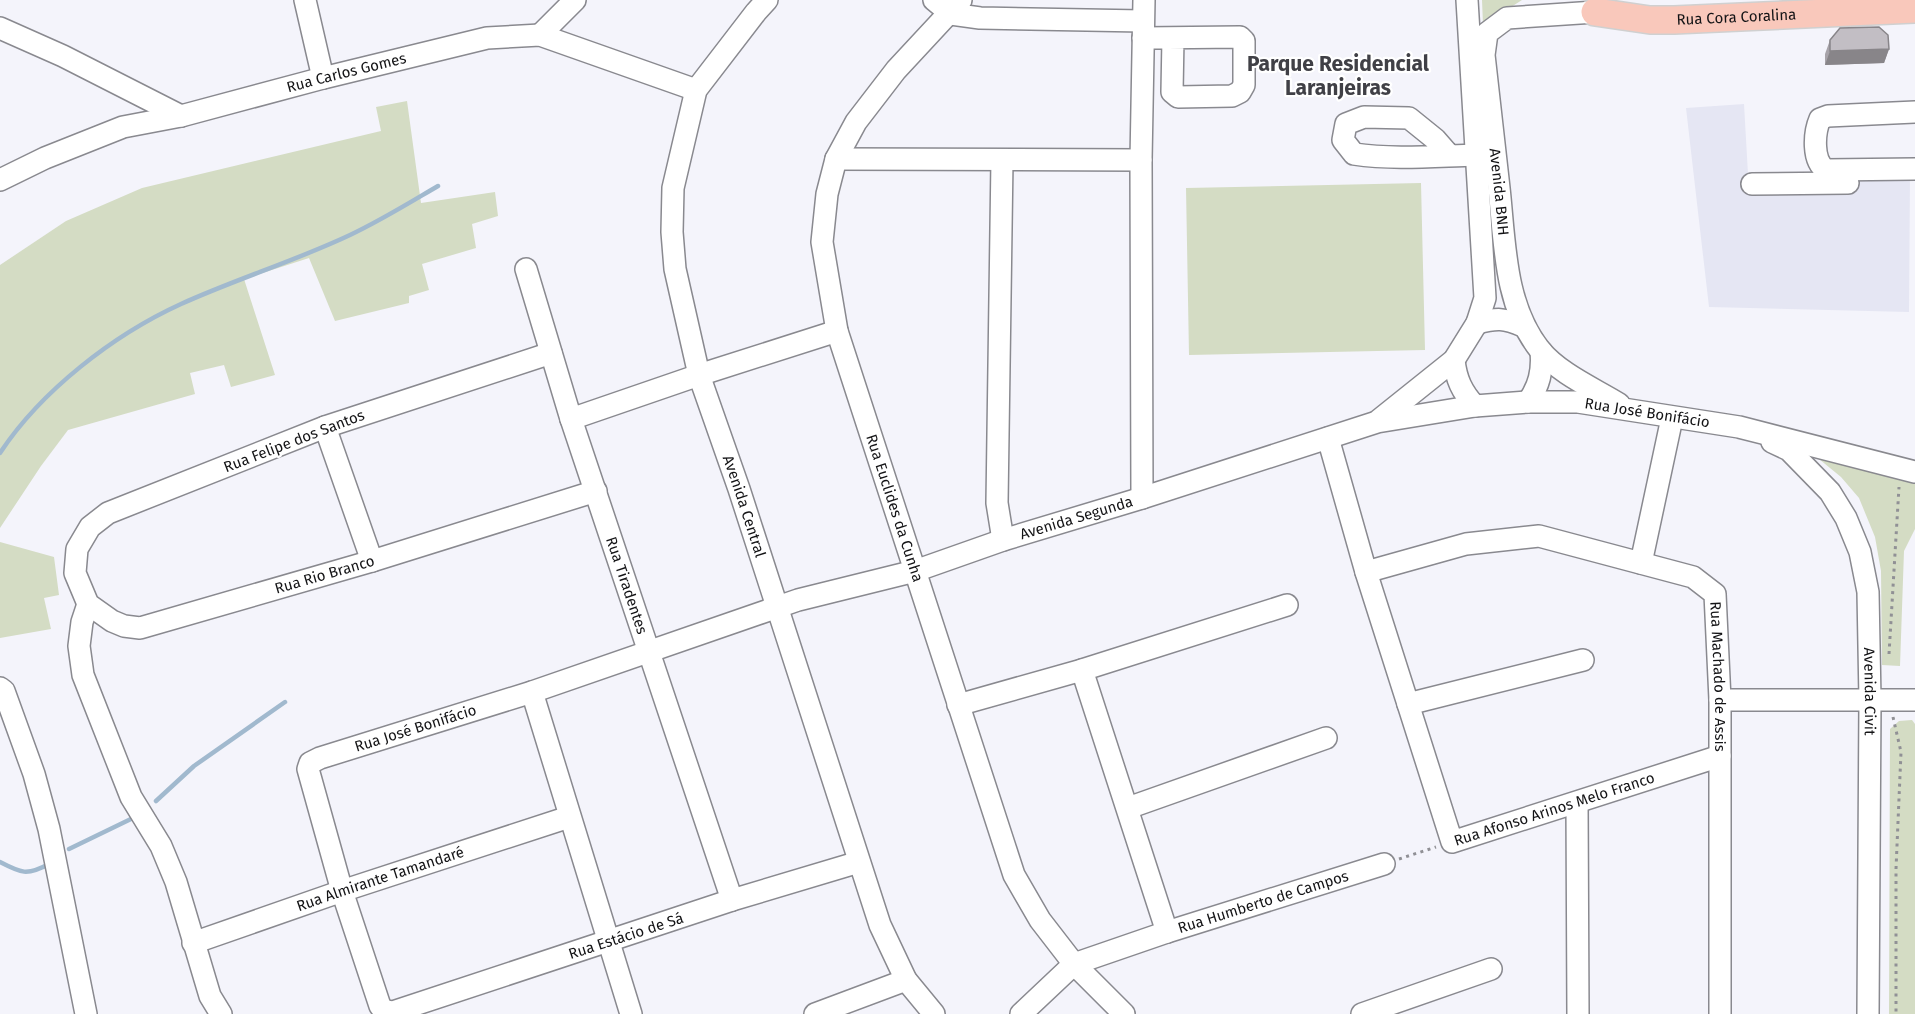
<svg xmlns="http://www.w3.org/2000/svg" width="1915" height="1014" font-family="'Fira Sans',sans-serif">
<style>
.built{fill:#e5e6f3}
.green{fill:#d4dcc4}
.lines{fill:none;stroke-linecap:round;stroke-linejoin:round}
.stream{stroke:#a1b9ce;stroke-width:4.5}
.minor-casing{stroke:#89898f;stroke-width:24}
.major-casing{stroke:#d0d0d0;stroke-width:30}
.path{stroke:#909095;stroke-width:3;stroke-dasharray:3 4.5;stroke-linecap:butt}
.minor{stroke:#fff;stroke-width:21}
.major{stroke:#f9c8bb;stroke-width:27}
.wall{fill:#a7a3a9}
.shaded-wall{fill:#888589}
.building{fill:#c2bec4;stroke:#888589;stroke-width:1.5}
.labels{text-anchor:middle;stroke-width:4.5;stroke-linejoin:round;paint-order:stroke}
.street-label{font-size:15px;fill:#141416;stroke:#fff}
.district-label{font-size:21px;font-weight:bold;fill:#404046;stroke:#fff}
</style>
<rect width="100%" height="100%" fill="#f4f4fb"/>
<path class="built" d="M 1744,104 L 1748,174 L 1910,176 L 1909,312 L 1709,307 L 1686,108 Z"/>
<path class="green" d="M 1482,0 L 1522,0 L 1483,25 Z
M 407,101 L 421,203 L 495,192 L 498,216 L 472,224 L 476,248 L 422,264 L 429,290 L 409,296 L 409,303 L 335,321 L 309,258 L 244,279 L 275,375 L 231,387 L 224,365 L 190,373 L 195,394 L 68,430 L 41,466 L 0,528 L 0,265 L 66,221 L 142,188 L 381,131 L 376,107 Z
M 1421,183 L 1425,350 L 1189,355 L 1186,188 Z
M 1819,459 L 1915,484 L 1915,529 L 1904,551 L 1900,666 L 1882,665 L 1881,571 L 1875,537 L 1859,498 L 1841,477 Z
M 0,542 L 54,557 L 59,595 L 44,598 L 51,629 L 0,638 Z
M 1912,720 L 1915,724 L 1915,1014 L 1889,1014 L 1890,729 L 1899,721 Z"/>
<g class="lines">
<path class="stream" d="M 0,453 C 41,391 113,335 181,304 C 236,279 295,261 350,235 C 380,221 409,203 438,186
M 156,801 L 194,766 L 285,702
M 69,849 L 133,818
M 0,862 C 21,873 27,876 49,864"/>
<g class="minor-casing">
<g id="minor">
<path d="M 305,0 L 323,78"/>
<path id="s1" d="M 767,0 L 756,12 L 696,90 L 673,188 L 672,232 L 675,269 L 699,375 L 739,489 L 880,925 L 906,980 L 934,1014"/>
<path d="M 934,0 L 951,14"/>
<path id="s2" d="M 961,0 L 896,70 L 856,122 L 836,159 L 827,194 L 822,242 L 837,331 L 1014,875 L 1040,920 L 1074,964 L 1124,1014"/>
<path id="s3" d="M 1595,12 L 1507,18 L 1487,33 L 1484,55 C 1489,99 1494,144 1499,188 C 1505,242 1504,305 1540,350 C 1560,374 1593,388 1619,404"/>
<path d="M 951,14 L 980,18 L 1143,21"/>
<path d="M 0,28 L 63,56 L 181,116"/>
<path d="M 540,35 L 575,0"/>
<path d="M 1143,38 L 1240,37 L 1244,41 L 1244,85 L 1240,92 L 1232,96 L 1178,97 L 1172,92 L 1173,38"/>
<path d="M 1915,112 L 1828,116 L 1820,119 C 1814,133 1812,161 1826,170 L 1915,169"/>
<path d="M 1449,155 L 1435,139 L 1409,118 L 1364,117 L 1346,124 L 1343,140 L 1354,154 C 1394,160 1436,156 1476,155"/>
<path d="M 836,159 L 1141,160"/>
<path d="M 1002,160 L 997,503 L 1003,540"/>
<path id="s4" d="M 0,180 L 45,158 L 123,127 L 181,116 L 323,78 L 487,38 L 540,35 L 696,90"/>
<path d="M 1752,184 L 1848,183"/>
<path id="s5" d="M 526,269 L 571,419 L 732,900"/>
<path d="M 1477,323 C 1497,318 1504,318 1523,326"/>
<path id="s6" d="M 551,353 L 325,427 L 108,513 L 90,527 L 77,549 L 75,573 L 88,604 L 112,621 L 124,626 L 140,628 L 372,561 L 596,491"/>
<path d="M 1454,360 C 1456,379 1462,392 1475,406"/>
<path d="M 1528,402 C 1539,386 1543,371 1541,351"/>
<path d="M 571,419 L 699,375 L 837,331"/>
<path d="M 1379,420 L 1454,360 L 1477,323 L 1485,298 L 1467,0"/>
<path d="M 325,427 L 372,561"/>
<path id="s7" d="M 1328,438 L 1366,572 L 1452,842 L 1720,756"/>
<path id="s8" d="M 1772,442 L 1789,450 L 1830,492 L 1846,518 L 1860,552 L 1868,592 L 1870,700 L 1868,1014"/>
<path d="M 1142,498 L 1141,160 L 1144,0"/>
<path d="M 1641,563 L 1672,418"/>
<path id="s9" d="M 1366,572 L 1466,544 L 1539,536 L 1693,577 L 1715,594 L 1720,700 L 1720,1014"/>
<path d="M 88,604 L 82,622 L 79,646 L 83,675 L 131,797 L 161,846 L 176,882 L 210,996 L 221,1014"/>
<path d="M 1082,670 L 1167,932"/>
<path d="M 0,688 L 4,691 L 34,774 L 49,829 L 86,1014"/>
<path d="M 532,692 L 631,1014"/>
<path d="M 1720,700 L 1915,700"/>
<path d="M 1408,704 L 1583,660"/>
<path d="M 958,705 L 1082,670 L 1287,605"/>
<path d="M 1577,803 L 1578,1014"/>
<path d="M 1128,808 L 1326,738"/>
<path id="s10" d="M 859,862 L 732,900 L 393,1012 L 385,1011 L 380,1006 L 342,891 L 308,769 L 310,763 L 320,758 L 532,692 L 798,600 L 915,571 L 1003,540 L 1142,498 L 1377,422 L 1475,406 L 1528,402 L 1578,402 L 1739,427 L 1915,472"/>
<path id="s11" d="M 193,943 L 342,891 L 569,817"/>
<path d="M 815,1014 L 906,980"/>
<path id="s12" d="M 1021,1014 L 1074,964 L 1167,932 L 1384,864"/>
<path d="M 1362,1014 L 1491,969"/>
</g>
</g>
<g class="major-casing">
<g id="major">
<path id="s13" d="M 1595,12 L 1650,20 L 1674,20 L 1915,9"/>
</g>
</g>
<path class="path" d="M 1889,654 L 1899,487
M 1893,717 L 1901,752 L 1896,869 L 1896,1014
M 1399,859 L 1436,847"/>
<use href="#minor" class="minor"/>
<use href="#major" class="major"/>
</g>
<path class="wall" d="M 1830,40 L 1889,49 L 1884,63 L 1825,65 L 1825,54 Z"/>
<path class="shaded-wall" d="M 1889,49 L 1884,63 L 1825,65 L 1830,51 Z"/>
<path class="building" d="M 1879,27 L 1888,35 L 1889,49 L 1830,51 L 1830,40 L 1840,28 Z"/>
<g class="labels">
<g class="street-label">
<text dy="5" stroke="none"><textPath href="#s13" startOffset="142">Rua Cora Coralina</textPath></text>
<text dy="5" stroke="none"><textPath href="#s4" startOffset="364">Rua Carlos Gomes</textPath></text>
<text dy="5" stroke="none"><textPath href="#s3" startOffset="273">Avenida BNH</textPath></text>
<text dy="5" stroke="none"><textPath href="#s10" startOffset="2152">Rua José Bonifácio</textPath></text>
<text transform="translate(294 441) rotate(-21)" y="5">Rua Felipe dos Santos</text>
<text dy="5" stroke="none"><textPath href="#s1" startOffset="544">Avenida Central</textPath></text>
<text dy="5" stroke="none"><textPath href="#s2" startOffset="564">Rua Euclides da Cunha</textPath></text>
<text dy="5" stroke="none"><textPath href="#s10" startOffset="1564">Avenida Segunda</textPath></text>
<text dy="5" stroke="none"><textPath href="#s6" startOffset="828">Rua Rio Branco</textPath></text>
<text dy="5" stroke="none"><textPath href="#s5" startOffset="332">Rua Tiradentes</textPath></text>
<text dy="5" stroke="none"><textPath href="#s9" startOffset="447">Rua Machado de Assis</textPath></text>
<text dy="5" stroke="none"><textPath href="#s8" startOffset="285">Avenida Civit</textPath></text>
<text dy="5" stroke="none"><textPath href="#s10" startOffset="870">Rua José Bonifácio</textPath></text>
<text dy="5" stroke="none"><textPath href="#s7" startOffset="530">Rua Afonso Arinos Melo Franco</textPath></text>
<text dy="5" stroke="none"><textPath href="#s11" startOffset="198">Rua Almirante Tamandaré</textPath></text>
<text dy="5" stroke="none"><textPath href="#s12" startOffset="272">Rua Humberto de Campos</textPath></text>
<text transform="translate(626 936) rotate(-18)" y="5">Rua Estácio de Sá</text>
</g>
<g class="district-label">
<text x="1338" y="71">Parque Residencial<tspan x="1338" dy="24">Laranjeiras</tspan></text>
</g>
</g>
</svg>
